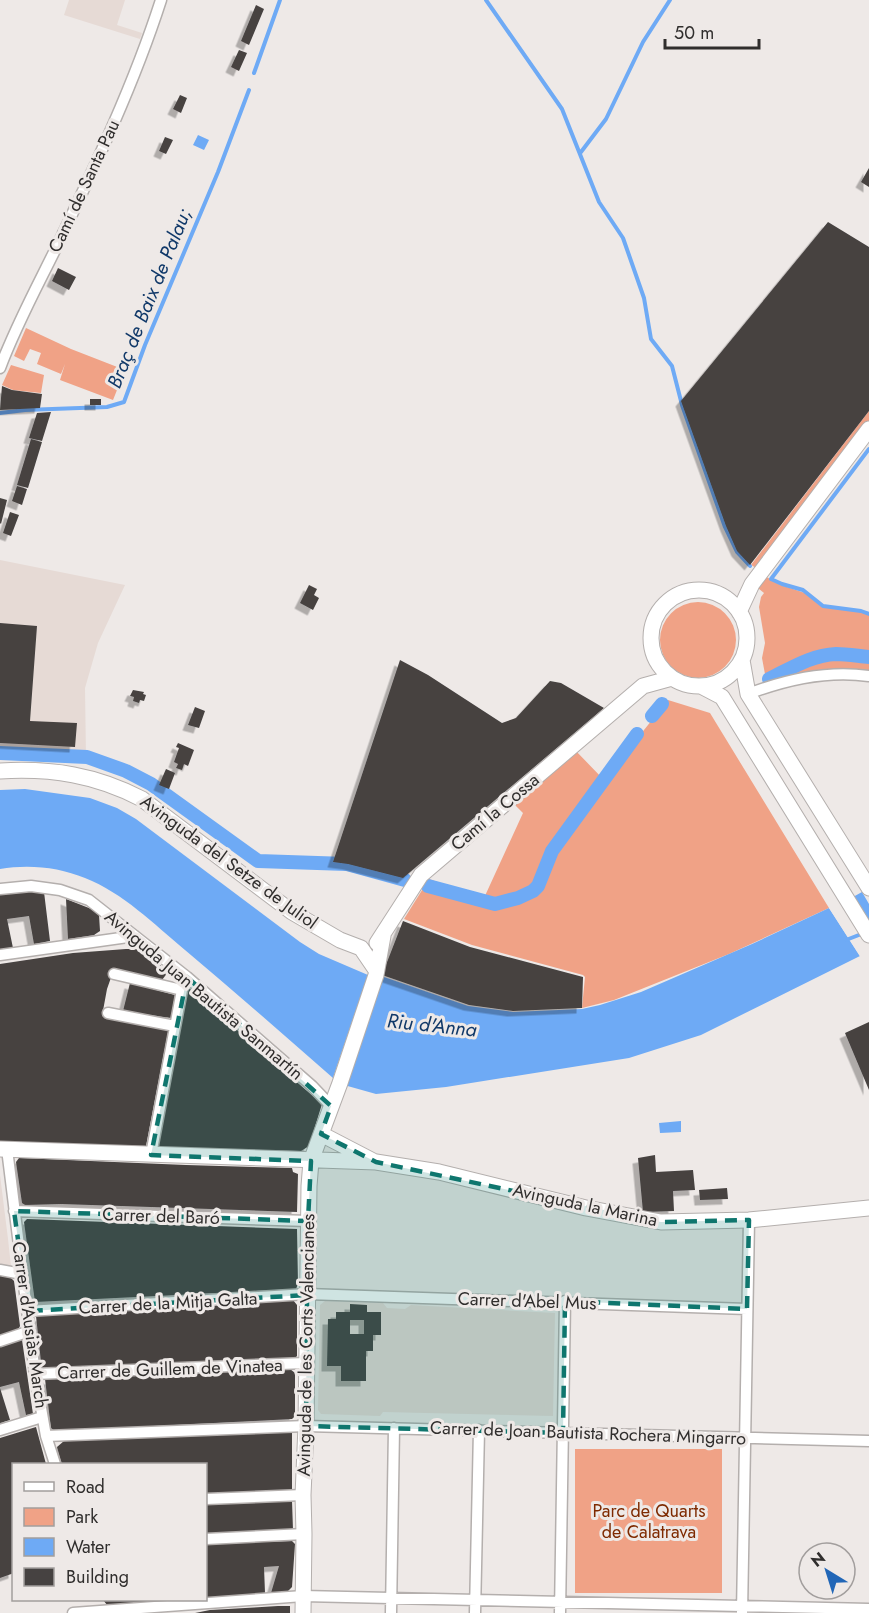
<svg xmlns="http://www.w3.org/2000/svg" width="869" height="1613" font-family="Jost,sans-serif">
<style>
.built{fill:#e6dad5}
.green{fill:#f0a286}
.water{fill:#6eaaf5}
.pier{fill:#eee9e7}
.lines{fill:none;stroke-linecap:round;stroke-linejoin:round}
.stream{stroke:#6eaaf5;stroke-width:4}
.canal{stroke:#6eaaf5;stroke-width:14}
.building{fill:#464241;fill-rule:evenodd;filter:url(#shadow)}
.street-casing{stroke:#b4afad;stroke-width:13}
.secondary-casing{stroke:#b4afad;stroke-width:17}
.street{stroke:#fff;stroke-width:10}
.secondary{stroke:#fff;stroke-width:15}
.marked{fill:#0f766e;fill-opacity:0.2;stroke:#0f766e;stroke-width:4.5;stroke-dasharray:12 8;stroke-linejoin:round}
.labels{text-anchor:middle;stroke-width:6;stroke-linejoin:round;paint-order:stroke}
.street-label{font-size:18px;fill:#302e2d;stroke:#eee9e7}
.park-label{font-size:18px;fill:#7e2a01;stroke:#eee9e7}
.water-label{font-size:20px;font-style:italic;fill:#113969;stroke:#eee9e7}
</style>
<defs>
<filter id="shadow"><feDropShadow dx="-5.5" dy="5.5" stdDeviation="0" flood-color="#0004"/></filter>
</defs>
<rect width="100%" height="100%" fill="#eee9e7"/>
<path class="built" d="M 69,0 L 125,0 L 117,25 L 142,33 L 140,39 L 64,15 Z
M 0,560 L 125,585 L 98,643 L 85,688 L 86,757 L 29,751 L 0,752 Z
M 0,1175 L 8,1239 L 11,1267 L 0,1264 Z
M 325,1301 L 383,1303 L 387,1308 L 405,1309 L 411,1305 L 555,1313 L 553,1416 L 383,1412 L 380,1416 L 321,1414 L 318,1410 L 320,1305 Z"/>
<path class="green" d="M 26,328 L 71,349 L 125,370 L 113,400 L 60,380 L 65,364 L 61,374 L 37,364 L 41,353 L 30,349 L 24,361 L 14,356 Z
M 11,365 L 44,375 L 41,393 L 13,390 L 2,385 Z
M 869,411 L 869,425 L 758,569 L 751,565 Z
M 761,574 L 781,585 L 808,594 L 823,607 L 861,612 L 869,615 L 869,674 L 767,685 L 762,658 L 765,643 L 759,607 L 761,597 L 764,593 L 753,584 Z
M660 640a38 38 0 1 1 76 0a38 38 0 1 1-76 0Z
M 668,700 L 710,713 L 829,908 L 729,954 L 614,1000 L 582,1008 L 585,977 L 583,975 L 472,945 L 404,919 L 429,879 L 484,898 L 523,813 L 514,804 L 575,750 L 604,780 Z
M 575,1449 L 722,1449 L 722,1593 L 575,1593 Z"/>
<path class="water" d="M 198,135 L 209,140 L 204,150 L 193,145 Z
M 25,789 L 90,798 L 117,808 L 136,819 L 300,942 L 319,954 L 368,975 L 333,1078 C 284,1035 235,992 185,950 C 154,924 123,893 85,878 C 59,867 28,864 0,869 L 0,790 Z
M 862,892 L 869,904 L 869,923 L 853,897 Z
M 829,908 L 860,956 L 701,1035 L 629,1058 L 446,1087 L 376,1094 L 344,1085 L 381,976 L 468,1006 L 513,1012 L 582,1009 L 600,1005 L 641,992 L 752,944 Z
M 681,1121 L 681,1132 L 660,1133 L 659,1123 Z"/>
<path class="pier" d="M 831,907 L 863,955 L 863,957 L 861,958 L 829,908 Z"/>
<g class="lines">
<path class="stream" d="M 486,0 L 562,109 L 599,202 L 623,238 L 644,298 L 651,339 L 672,366 L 682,405 L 725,527 L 737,552 L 750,566
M 254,73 L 280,0
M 581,152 L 606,119 L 643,42 L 670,0
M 0,413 L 25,410 L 107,407 L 124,402 L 145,345 L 218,172 L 249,90
M 771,579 L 869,449
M 771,579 L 782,584 L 803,590 L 823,606 L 861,611 L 869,614
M 846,940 L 864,933"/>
<path class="canal" d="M 769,679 C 790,669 811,655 836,654 C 847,654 858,656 869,657
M 652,716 L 662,704
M 0,753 L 87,757 L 126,771 L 151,784 L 258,861 L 347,864 L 405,880
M 428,886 L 495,904 L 518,898 L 533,891 L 538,886 L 552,851 L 637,734"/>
</g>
<path class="building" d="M 256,5 L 264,9 L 249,45 L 241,41 Z
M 239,50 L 247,53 L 239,71 L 231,67 Z
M 180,95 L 187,98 L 181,113 L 173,109 Z
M 165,137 L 173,140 L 166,154 L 159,151 Z
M 869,168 L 869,187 L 861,182 Z
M 828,222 L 869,247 L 869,411 L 750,565 L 737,551 L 726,526 L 681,401 Z
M 58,268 L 76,277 L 69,290 L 52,281 Z
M 2,386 L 12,390 L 42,394 L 40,408 L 0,410 Z
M 90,399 L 101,399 L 101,405 L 90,405 Z
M 51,412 L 42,441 L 29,438 L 37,413 Z
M 31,439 L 42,442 L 28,488 L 17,485 Z
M 17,486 L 27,489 L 22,505 L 12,501 Z
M 0,498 L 7,500 L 1,524 L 0,523 Z
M 10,512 L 19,515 L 11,536 L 3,533 Z
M 309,585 L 317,589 L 314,595 L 319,598 L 313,610 L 300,603 Z
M 0,623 L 37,626 L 30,721 L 77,723 L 75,747 L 0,743 Z
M 400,660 L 428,675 L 502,723 L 516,718 L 550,681 L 561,683 L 604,708 L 403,878 L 348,864 L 333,862 Z
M 133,690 L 144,692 L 143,694 L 146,695 L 144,701 L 140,700 L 139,703 L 133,701 L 134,697 L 130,696 Z
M 195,707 L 205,711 L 199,728 L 188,725 Z
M 178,743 L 194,750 L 188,766 L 184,764 L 182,770 L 176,768 L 178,764 L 174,762 L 179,748 L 176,747 Z
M 166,769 L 175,773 L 169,789 L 159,785 Z
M 26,891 L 44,892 L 50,941 L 34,944 L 29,916 L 7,919 L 13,948 L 0,950 L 0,894 Z
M 66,899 L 94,910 L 99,915 L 100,931 L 94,935 L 68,939 Z
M 403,921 L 470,947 L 583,977 L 582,1008 L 513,1011 L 469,1005 L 382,975 Z
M 126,949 L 142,949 L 168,972 L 162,980 L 114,969 L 107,989 L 102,1016 L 169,1027 L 146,1146 L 0,1142 L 0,964 L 73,953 Z
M 130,983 L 175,995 L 171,1018 L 123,1011 Z
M 190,989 L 322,1104 L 309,1146 L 301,1151 L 160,1147 L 158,1144 L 187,990 Z
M 869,1022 L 869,1090 L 845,1033 Z
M 655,1155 L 656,1172 L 693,1170 L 695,1190 L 673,1191 L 674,1211 L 643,1212 L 638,1158 Z
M 19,1158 L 186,1165 L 292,1168 L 293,1172 L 298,1174 L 297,1212 L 61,1204 L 25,1205 L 22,1203 L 16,1162 Z
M 727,1188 L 728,1199 L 700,1200 L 699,1190 Z
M 27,1219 L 297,1229 L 298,1284 L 296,1289 L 35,1302 L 24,1222 Z
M 0,1275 L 10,1277 L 14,1281 L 20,1326 L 17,1332 L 0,1337 Z
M 293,1300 L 297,1305 L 297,1356 L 294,1359 L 42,1371 L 36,1316 Z
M 350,1304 L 367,1305 L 367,1312 L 381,1312 L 381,1335 L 373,1335 L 373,1351 L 366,1351 L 366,1381 L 341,1381 L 341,1366 L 327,1366 L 328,1319 L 336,1319 L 336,1312 L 350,1312 ZM 350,1320 L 364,1320 L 364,1334 L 350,1334 Z
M 22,1340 L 33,1414 L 26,1415 L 19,1382 L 0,1387 L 0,1346 Z
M 290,1369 L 295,1373 L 295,1416 L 292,1419 L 55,1431 L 51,1428 L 45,1379 Z
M 0,1388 L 10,1420 L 0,1423 Z
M 36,1427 L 46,1464 L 14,1464 L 14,1573 L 0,1578 L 0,1438 Z
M 292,1432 L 292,1490 L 206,1494 L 206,1464 L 62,1464 L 57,1447 L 64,1441 Z
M 292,1501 L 293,1530 L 206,1534 L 206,1504 Z
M 292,1541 L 295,1544 L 292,1587 L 287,1592 L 271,1593 L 279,1566 L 264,1567 L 265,1593 L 206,1598 L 206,1544 Z
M 103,1600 L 169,1600 L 170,1601 L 108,1606 Z
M 278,1606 L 290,1606 L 290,1613 L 195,1613 L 210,1610 Z"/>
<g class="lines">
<g class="street-casing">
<path id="street" d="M 0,368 C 16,325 38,285 58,244 C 96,164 134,84 161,0
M 748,694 C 787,679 828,670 869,676
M 0,889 L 31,886 L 60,890 L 89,900 L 187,977 L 312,1086 L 331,1106
M 0,955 L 135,936
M 114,974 L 182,990
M 108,1013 L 175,1026
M 7,1149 L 35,1374 L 46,1436 L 55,1464
M 151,1155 L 182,990 L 187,977
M 14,1211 L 308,1221
M 0,1270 L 22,1274
M 28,1311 L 307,1294 L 747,1309
M 0,1341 L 30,1331
M 35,1374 L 306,1363
M 0,1430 L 42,1417
M 46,1436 L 306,1426 L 869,1441
M 206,1499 L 303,1495
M 206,1539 L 304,1534
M 73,1613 L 303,1596 L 869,1609
M 391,1613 L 394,1428
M 475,1613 L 479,1430
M 560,1613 L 565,1301
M 742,1613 L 749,1220"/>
</g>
<g class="secondary-casing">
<path id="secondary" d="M651 638a48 48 0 1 1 96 0a48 48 0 1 1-96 0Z
M 739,612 L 752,584 L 869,429
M 742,660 L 748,694 L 869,888
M 701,686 L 722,697 L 869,935
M 0,771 C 52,768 96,775 142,799 L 292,912 L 340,940 L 361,948 L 376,970
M 377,943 L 421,875 L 643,686 L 672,678
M 321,1134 L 373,1161
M 0,1149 L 376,1162 L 439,1172 L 586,1208 L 661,1222 L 749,1220 L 869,1208
M 303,1613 L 304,1534 L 303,1495 L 306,1426 L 309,1186 L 311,1161 L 340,1083 L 376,975 L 383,936"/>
</g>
<use href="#street" class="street"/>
<use href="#secondary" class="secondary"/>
</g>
<path class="marked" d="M 187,977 L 331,1106 L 321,1134 L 376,1162 L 661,1222 L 749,1220 L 747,1309 L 565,1301 L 563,1433 L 306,1426 L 307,1295 L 28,1311 L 14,1211 L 308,1221 L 311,1161 L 151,1155 Z"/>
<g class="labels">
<g class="street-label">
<text transform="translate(84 186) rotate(-65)" y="6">Camí de Santa Pau</text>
<text transform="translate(495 812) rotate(-40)" y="6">Camí la Cossa</text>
<text transform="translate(229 862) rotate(36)" y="6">Avinguda del Setze de Juliol</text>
<text transform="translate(204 995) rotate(40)" y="6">Avinguda Juan Bautista Sanmartín</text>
<text transform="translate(585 1205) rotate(12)" y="6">Avinguda la Marina</text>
<text transform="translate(161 1216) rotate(2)" y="6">Carrer del Baró</text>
<text transform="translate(527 1301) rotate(2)" y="6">Carrer d'Abel Mus</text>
<text transform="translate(168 1303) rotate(-3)" y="6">Carrer de la Mitja Galta</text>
<text transform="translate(30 1325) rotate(82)" y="6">Carrer d'Ausiàs March</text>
<text transform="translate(306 1345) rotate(-89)" y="6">Avinguda de les Corts Valencianes</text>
<text transform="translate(170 1369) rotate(-2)" y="6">Carrer de Guillem de Vinatea</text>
<text transform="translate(588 1433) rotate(2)" y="6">Carrer de Joan Bautista Rochera Mingarro</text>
</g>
<g class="park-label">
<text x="649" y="1517">Parc de Quarts<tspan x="649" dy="21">de Calatrava</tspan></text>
</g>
<g class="water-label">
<text transform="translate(149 298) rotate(-68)" y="7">Braç de Baix de Palau;</text>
<text transform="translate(432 1025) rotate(6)" y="7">Riu d'Anna</text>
</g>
</g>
<rect x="12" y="1463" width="195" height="138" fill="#eee9e7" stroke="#a29e9d" stroke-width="1.5"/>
<rect x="24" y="1482" width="30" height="9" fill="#ffffff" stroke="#a29e9d" stroke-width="1.5"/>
<text x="66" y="1493" font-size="18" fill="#302e2d">Road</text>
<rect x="24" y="1508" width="30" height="18" fill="#f0a286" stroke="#a29e9d" stroke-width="1.5"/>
<text x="66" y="1523" font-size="18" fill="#302e2d">Park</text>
<rect x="24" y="1538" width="30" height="18" fill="#6eaaf5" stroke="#a29e9d" stroke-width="1.5"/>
<text x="66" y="1553" font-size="18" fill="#302e2d">Water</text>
<rect x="24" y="1568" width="30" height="18" fill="#464241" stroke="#a29e9d" stroke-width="1.5"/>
<text x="66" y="1583" font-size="18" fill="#302e2d">Building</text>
<g transform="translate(827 1571) rotate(322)"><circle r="28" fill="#eee9e7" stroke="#a29e9d" stroke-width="1.5"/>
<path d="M0-4.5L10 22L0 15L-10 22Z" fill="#2166b7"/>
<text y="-9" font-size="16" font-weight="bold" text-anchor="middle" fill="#302e2d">N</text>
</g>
<path d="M665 39v9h94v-9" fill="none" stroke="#302e2d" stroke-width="3"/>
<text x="674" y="39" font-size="18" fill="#302e2d" stroke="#eee9e7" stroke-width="4.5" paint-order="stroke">50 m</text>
</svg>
